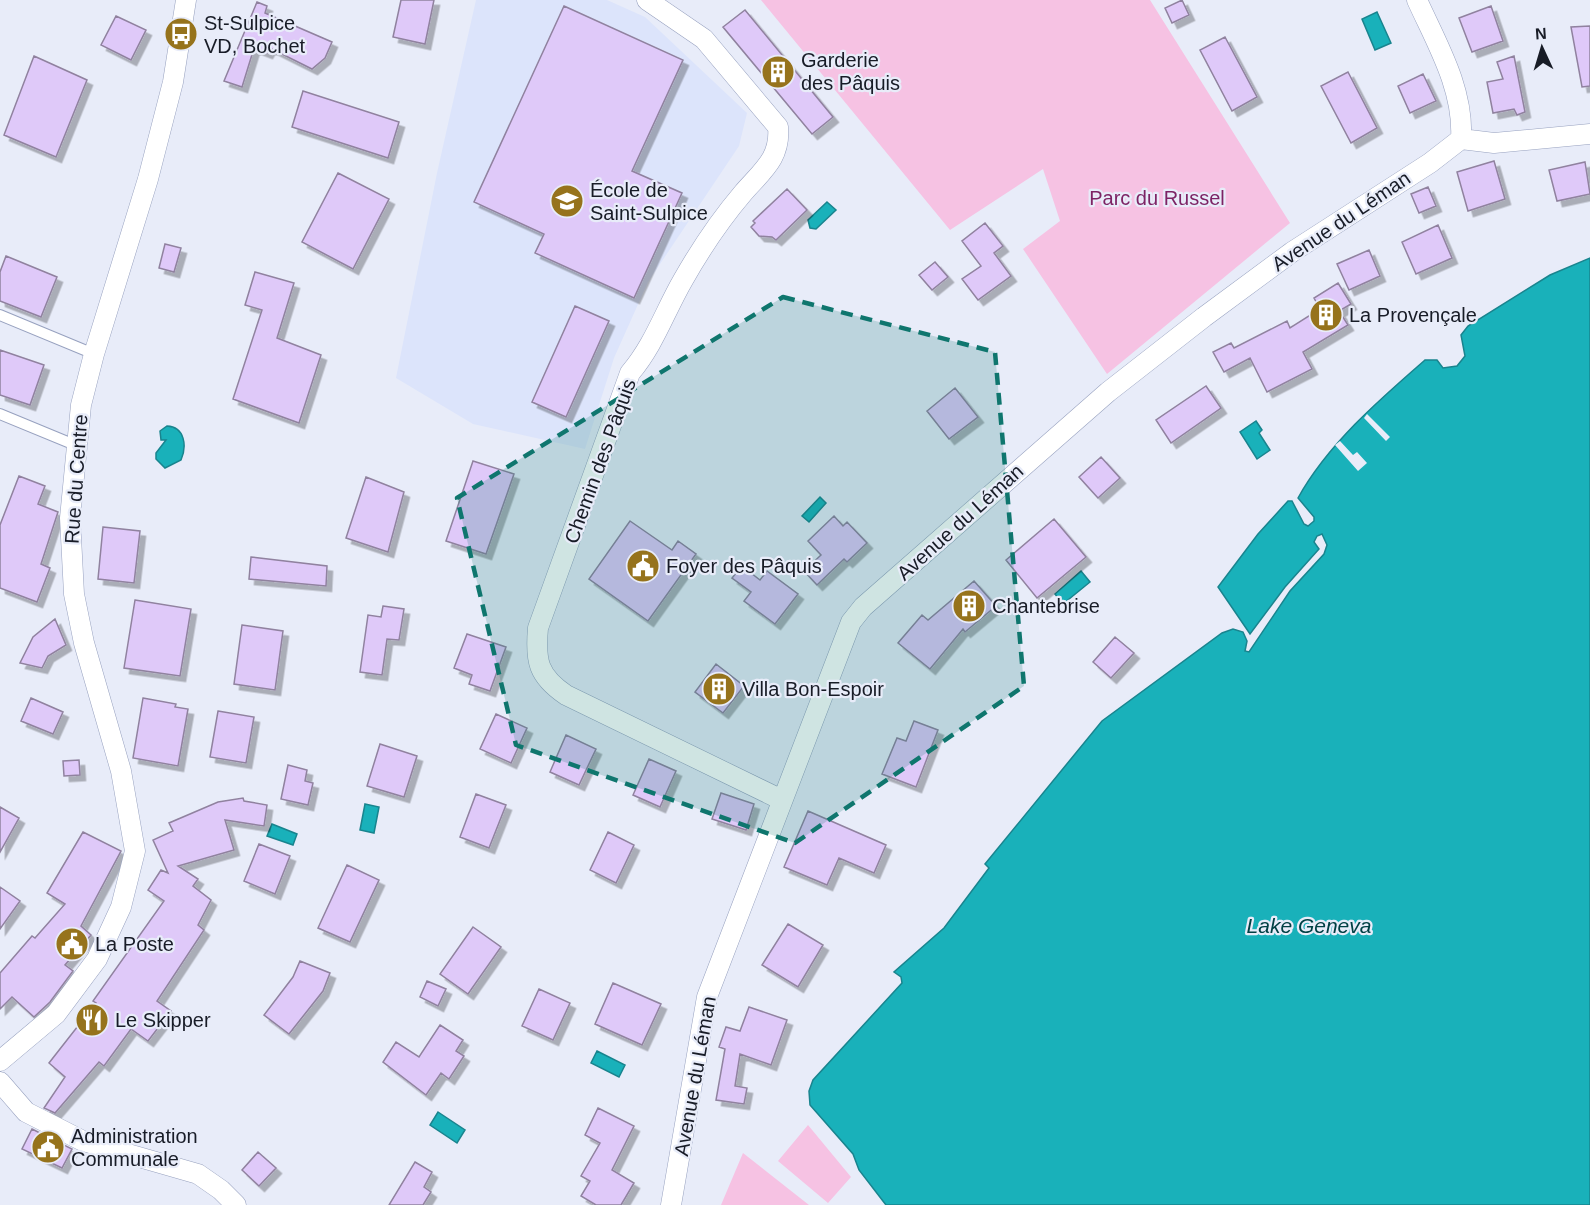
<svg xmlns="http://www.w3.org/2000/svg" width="1590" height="1205" font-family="Helvetica,sans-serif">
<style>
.built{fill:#dce4fb}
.green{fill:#f6c2e3}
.water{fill:#19b1ba;stroke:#19848e;stroke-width:1.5}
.pier{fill:#e8ecf9}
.building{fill:#dfc9f9;stroke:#90829f;stroke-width:1.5;filter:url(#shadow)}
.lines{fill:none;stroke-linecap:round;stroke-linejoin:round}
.service-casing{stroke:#97a1bf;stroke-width:12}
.minor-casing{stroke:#97a1bf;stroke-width:21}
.service{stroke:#fff;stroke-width:10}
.minor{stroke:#fff;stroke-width:20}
.marked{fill:#0f766e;fill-opacity:0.2;stroke:#0f766e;stroke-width:4.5;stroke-dasharray:12 8;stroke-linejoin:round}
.labels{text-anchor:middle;stroke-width:4.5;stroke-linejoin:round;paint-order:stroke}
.poi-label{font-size:20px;fill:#181c27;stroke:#e8ecf9;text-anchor:start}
.park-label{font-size:20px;fill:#7d2365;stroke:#e8ecf9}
.street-label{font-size:20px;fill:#181c27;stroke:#e8ecf9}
.water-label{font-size:21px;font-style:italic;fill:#004044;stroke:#e8ecf9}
</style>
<defs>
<filter id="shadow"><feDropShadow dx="5.5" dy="5.5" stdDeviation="0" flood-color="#0004"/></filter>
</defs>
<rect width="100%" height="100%" fill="#e8ecf9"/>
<path class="built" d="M 476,0 L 607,0 L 645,17 L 747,113 L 739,146 L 648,282 L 614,358 L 585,449 L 473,424 L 396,378 L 437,173 Z"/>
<path class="green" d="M 761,0 L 1150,0 L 1290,223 L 1107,374 L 1023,249 L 1060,221 L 1043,169 L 950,230 Z
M 808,1125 L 851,1177 L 828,1203 L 778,1161 Z
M 743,1153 L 809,1205 L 721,1205 Z"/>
<path class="water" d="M 1377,12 L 1391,43 L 1375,50 L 1362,19 Z
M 827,202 L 836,210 L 816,229 L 810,228 L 808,220 Z
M 1590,258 L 1590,1205 L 886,1205 L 859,1170 L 853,1154 L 810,1105 L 809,1091 L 813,1080 L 902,983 L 901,977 L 894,972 L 944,928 L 989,868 L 985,864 L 1102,721 L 1222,633 L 1233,629 L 1243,632 L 1247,641 L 1245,651 L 1249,652 L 1290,591 L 1324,554 L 1327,545 L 1322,534 L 1317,536 L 1314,542 L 1319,549 L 1285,587 L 1250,634 L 1218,587 L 1258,534 L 1288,501 L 1292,501 L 1304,524 L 1308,526 L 1314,521 L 1314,517 L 1298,498 C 1328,444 1379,400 1425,360 L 1437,360 L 1443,368 L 1457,366 L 1465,356 L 1461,335 L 1468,326 L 1550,275 Z
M 1256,421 L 1262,430 L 1259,433 L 1270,450 L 1257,459 L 1240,432 Z
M 167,426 C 185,427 187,446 181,460 L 165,468 L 156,459 L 156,453 L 166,440 L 161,440 L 160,431 Z
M 820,497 L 826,503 L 809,522 L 802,516 Z
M 1081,571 L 1090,582 L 1063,604 L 1055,594 Z
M 365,804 L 379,807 L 374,833 L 360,830 Z
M 272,824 L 297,834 L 293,845 L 267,836 Z
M 597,1051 L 625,1065 L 619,1077 L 591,1063 Z
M 438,1112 L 465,1130 L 457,1143 L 430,1125 Z"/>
<path class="pier" d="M 1367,414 L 1390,437 L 1386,441 L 1364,418 Z
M 1340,441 L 1353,455 L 1357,452 L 1367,463 L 1358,471 L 1335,445 Z"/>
<path class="building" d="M 401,0 L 434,0 L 425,44 L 393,37 Z
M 1182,0 L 1189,15 L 1172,23 L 1165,8 Z
M 257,2 L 267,6 L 265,13 L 332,42 L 325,58 L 312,69 L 270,48 L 267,53 L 254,48 L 242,87 L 224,81 Z
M 564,6 L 683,60 L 632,171 L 682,193 L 634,298 L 535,253 L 544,234 L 474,202 Z
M 1491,6 L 1503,41 L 1472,52 L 1459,18 Z
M 745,10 L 833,117 L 812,134 L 723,27 Z
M 116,16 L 146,30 L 131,60 L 101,45 Z
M 1590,26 L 1590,86 L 1582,87 L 1571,27 Z
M 1225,37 L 1257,97 L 1232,111 L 1200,50 Z
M 34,56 L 87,80 L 56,157 L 4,135 Z
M 1514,56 L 1525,112 L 1517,115 L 1514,109 L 1493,113 L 1487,82 L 1503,79 L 1497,62 Z
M 1348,72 L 1377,128 L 1351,143 L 1321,86 Z
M 1423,74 L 1436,101 L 1410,113 L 1398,86 Z
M 303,91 L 399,122 L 388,158 L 292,127 Z
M 1494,161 L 1505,199 L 1468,211 L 1457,172 Z
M 1585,162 L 1590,194 L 1557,201 L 1549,170 Z
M 338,173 L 389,199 L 353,269 L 302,242 Z
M 1428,187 L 1436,206 L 1419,213 L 1411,194 Z
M 787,189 L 807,210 L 776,240 L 772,237 L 759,236 L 751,227 L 755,223 L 753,221 Z
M 985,223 L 1003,246 L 994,253 L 1011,276 L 978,300 L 962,279 L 981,266 L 962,241 Z
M 1438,225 L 1452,258 L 1416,274 L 1402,242 Z
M 165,244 L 181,248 L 174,272 L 159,268 Z
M 1369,250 L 1380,276 L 1349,290 L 1337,264 Z
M 6,256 L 57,277 L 41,317 L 0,301 L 0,272 Z
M 935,262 L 948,277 L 932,290 L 919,275 Z
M 255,272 L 294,283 L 277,338 L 321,355 L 299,423 L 233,399 L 262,310 L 245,305 Z
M 1338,283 L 1351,304 L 1339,311 L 1348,325 L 1303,352 L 1312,369 L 1267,392 L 1250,358 L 1224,372 L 1213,352 L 1231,343 L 1234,348 L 1287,321 L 1290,328 L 1320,309 L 1314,298 Z
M 575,306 L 609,321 L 566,417 L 532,402 Z
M 0,350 L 44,365 L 30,405 L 0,395 Z
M 1206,386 L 1221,408 L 1171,443 L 1156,420 Z
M 955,388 L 978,417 L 949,439 L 927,411 Z
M 1101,457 L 1120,478 L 1098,498 L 1079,477 Z
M 473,461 L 514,474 L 486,554 L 446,541 Z
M 19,476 L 45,486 L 38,504 L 58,512 L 41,564 L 50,568 L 37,602 L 0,588 L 0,525 Z
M 366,477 L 404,492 L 388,552 L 346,538 Z
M 834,516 L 843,526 L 847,522 L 867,543 L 847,562 L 844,559 L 817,585 L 804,571 L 821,555 L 808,541 Z
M 1054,519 L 1086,557 L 1037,598 L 1006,560 Z
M 630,521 L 672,550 L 678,541 L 696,554 L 648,621 L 589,579 Z
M 103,527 L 140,531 L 134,583 L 98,579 Z
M 251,557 L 327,566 L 326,586 L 249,579 Z
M 742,566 L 760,580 L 767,571 L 798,594 L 775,624 L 744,601 L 751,592 L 732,578 Z
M 974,581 L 996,606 L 965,632 L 963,629 L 930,669 L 898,643 L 922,615 L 928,620 Z
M 135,600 L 191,609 L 180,676 L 124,668 Z
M 383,606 L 404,609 L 399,640 L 387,639 L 382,675 L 360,672 L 368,615 L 381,617 Z
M 55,619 L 66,645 L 48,656 L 42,668 L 20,663 L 33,637 Z
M 242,625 L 283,631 L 275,690 L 234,684 Z
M 467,634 L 506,647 L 490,691 L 469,684 L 472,675 L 454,668 Z
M 1115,637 L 1134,653 L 1111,678 L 1093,662 Z
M 716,664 L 744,686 L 723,713 L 695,692 Z
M 31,698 L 63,712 L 53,734 L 21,721 Z
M 143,698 L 176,704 L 175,707 L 188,709 L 178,766 L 133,758 Z
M 218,711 L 254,717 L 246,763 L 210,757 Z
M 496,714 L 527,728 L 511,763 L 480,749 Z
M 914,721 L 938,730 L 916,787 L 882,774 L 897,738 L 906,741 Z
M 566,735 L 596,749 L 579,785 L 550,772 Z
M 380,744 L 417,756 L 404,797 L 367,786 Z
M 649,759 L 676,771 L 660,807 L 633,795 Z
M 79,760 L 80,775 L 64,776 L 63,761 Z
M 288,765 L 307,770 L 305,781 L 313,783 L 308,805 L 281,799 Z
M 721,793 L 754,804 L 746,830 L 712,819 Z
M 476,794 L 506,805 L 489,848 L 460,837 Z
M 243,798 L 244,801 L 267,805 L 264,826 L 225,820 L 234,850 L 178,866 L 198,879 L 193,886 L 211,900 L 198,925 L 204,930 L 157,1001 L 171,1011 L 148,1041 L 131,1029 L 104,1066 L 99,1062 L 55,1113 L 44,1108 L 65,1077 L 49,1063 L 96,1003 L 93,1001 L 164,901 L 148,890 L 161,870 L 168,873 L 153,840 L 173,831 L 169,823 L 218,802 Z
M 0,807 L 19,818 L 0,852 Z
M 808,811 L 886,845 L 874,873 L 839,858 L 827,885 L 784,867 Z
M 83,832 L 121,851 L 81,926 L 91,935 L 65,965 L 73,971 L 50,1002 L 34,1017 L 12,997 L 0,1009 L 0,973 L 32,936 L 35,938 L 65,904 L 47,893 Z
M 608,832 L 634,845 L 616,883 L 590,870 Z
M 259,844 L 290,856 L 275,894 L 244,881 Z
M 347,865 L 379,880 L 350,942 L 318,928 Z
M 0,887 L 20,901 L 0,929 Z
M 788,924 L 823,945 L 798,987 L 762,965 Z
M 473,927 L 501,947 L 468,994 L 440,974 Z
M 300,961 L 330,973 L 323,991 L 289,1034 L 264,1015 L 293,977 Z
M 427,981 L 446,989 L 438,1006 L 420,997 Z
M 613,983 L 661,1004 L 642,1045 L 595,1024 Z
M 539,989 L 570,1003 L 553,1040 L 522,1026 Z
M 749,1007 L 787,1020 L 771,1065 L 740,1054 L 735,1086 L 747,1088 L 744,1104 L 716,1100 L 725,1049 L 719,1047 L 726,1027 L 740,1031 Z
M 440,1025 L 463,1040 L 456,1051 L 464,1056 L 449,1079 L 441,1073 L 426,1095 L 383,1062 L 396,1042 L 419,1057 Z
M 598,1108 L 634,1126 L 612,1170 L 634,1183 L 621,1205 L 596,1205 L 581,1196 L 590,1181 L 581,1176 L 600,1143 L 585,1135 Z
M 32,1129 L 72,1149 L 62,1168 L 22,1149 Z
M 258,1152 L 276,1168 L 259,1186 L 242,1170 Z
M 415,1162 L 432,1172 L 424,1187 L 431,1192 L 423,1205 L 389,1205 Z"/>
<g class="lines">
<g class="service-casing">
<path id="service" d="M 0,315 L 94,354
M 0,414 L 75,445"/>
</g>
<g class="minor-casing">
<path id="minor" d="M 647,0 L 704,39 L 778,127 C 781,158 762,171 743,193 C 720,220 700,250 683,280 C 665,311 654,345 630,373 L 538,628 C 535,661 538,676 566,695 L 782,800
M 1417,0 C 1437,44 1464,89 1461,139
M 0,1061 L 56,1014 L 97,959 L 121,907 L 135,851 L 121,771 L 84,643 L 74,594 L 70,518 L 81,405 L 94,354 L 148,179 L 173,82 L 186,0
M 0,1082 L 26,1112 L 83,1141 L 198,1174 L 221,1190 L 236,1205
M 671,1205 L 707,997 L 851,622 L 863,607 L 1108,392 L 1204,317 L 1292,252 L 1430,163 L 1461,139 L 1494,143 L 1590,134"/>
</g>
<use href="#service" class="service"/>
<use href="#minor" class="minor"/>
</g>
<path class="marked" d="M 783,297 L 995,352 L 1024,686 L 795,843 L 516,745 L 457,498 Z"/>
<defs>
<g id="bus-disc" transform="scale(1.725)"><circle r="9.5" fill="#96731c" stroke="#e8ecf9"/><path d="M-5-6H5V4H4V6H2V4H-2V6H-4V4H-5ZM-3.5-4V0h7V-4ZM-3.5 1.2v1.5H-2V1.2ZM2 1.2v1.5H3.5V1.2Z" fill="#fff"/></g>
<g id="building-disc" transform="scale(1.725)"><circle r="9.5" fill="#96731c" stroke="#e8ecf9"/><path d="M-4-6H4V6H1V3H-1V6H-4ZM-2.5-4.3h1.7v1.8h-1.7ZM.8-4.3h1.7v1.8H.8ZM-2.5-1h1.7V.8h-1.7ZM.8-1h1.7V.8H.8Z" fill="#fff"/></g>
<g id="school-disc" transform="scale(1.725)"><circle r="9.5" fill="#96731c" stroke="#e8ecf9"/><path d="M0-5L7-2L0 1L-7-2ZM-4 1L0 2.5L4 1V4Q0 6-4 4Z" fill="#fff"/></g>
<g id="civic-disc" transform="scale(1.725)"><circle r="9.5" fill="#96731c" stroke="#e8ecf9"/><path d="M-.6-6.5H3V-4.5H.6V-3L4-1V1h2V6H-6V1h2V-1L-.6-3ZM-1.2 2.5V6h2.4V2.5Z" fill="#fff"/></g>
<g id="restaurant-disc" transform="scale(1.725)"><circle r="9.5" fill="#96731c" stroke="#e8ecf9"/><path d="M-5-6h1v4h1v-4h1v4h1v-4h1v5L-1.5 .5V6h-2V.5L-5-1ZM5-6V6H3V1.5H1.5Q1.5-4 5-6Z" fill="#fff"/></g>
</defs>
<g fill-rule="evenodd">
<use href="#bus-disc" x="181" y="34"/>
<use href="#building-disc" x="778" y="72"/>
<use href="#school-disc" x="567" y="201"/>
<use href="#building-disc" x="1326" y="315"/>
<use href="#civic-disc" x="643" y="566"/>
<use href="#building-disc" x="969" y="606"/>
<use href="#building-disc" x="719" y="689"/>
<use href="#civic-disc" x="72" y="944"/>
<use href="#restaurant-disc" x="92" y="1020"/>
<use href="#civic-disc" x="48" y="1147"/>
</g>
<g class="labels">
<g class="poi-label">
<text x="204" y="30">St-Sulpice<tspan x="204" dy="23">VD, Bochet</tspan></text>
<text x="801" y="67">Garderie<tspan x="801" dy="23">des Pâquis</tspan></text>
<text x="590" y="197">École de<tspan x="590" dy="23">Saint-Sulpice</tspan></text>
<text x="1349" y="322">La Provençale</text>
<text x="666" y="573">Foyer des Pâquis</text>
<text x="992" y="613">Chantebrise</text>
<text x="742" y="696">Villa Bon-Espoir</text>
<text x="95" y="951">La Poste</text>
<text x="115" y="1027">Le Skipper</text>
<text x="71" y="1143">Administration<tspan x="71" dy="23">Communale</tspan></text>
</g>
<g class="park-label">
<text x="1157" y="205">Parc du Russel</text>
</g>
<g class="street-label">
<text transform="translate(1341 221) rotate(-34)" y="7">Avenue du Léman</text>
<text transform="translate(600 461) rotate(-70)" y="7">Chemin des Pâquis</text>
<text transform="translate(76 479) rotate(-86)" y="7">Rue du Centre</text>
<text transform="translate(960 522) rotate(-42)" y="7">Avenue du Léman</text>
<text transform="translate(695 1076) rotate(-80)" y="7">Avenue du Léman</text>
</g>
<g class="water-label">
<text x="1309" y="933">Lake Geneva</text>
</g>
</g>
<g transform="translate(1542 48) rotate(356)" stroke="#e8ecf9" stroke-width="4.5" paint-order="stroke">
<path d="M0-4.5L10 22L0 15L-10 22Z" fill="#181c27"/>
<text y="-9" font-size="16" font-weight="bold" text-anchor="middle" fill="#181c27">N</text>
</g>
</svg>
